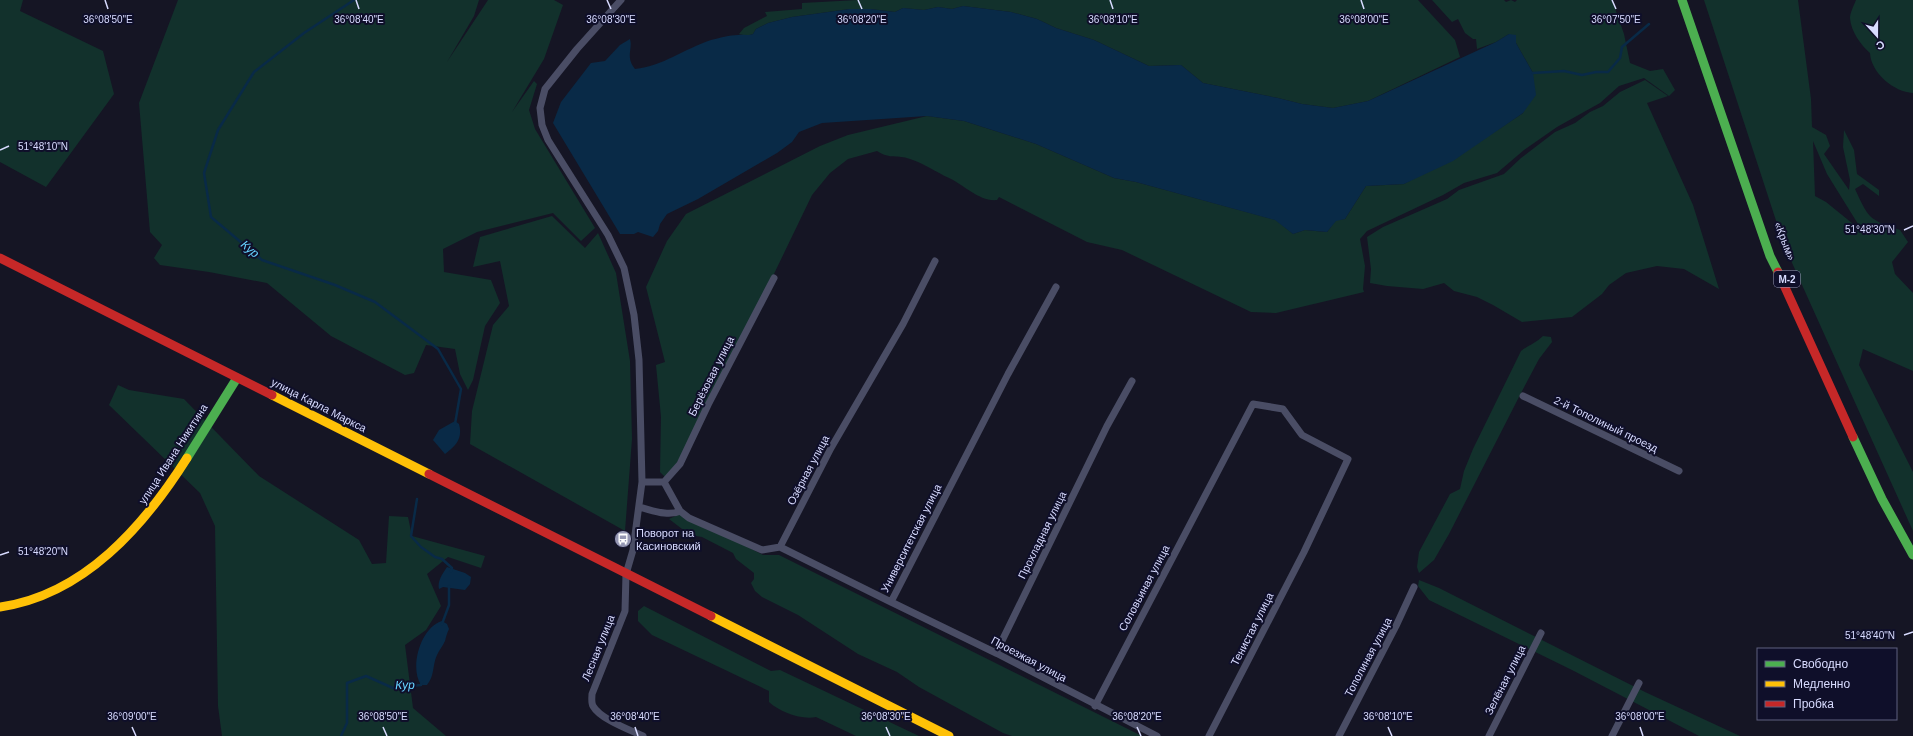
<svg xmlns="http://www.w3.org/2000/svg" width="1913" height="736" font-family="Arial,sans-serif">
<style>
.green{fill:#12312c;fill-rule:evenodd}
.water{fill:#092a47}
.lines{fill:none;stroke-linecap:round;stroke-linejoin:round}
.stream{stroke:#092a47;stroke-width:2.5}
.street{stroke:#4a4d65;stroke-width:7}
.fast{stroke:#4caf50;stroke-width:9}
.slow{stroke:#ffc107;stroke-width:9}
.jam{stroke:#c62828;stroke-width:9}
.ticks{fill:none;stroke:#d8dbff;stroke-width:1.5}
.labels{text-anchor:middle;stroke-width:4;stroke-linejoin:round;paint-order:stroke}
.shield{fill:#0f0f2a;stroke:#9c9ebf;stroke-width:1}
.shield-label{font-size:10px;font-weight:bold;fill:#d8dbff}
.street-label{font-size:11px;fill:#d8dbff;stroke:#0f0f2a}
.poi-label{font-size:11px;fill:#d8dbff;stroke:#0f0f2a;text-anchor:start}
.water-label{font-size:12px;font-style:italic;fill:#66d3ff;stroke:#0f0f2a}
.ticks-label{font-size:10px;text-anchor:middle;fill:#d8dbff;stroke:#0f0f2a;stroke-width:4;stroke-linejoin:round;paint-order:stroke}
</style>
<rect width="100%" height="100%" fill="#151524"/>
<path class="green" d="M 0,0 L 23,0 L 20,11 L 103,51 L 114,94 L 46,187 L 0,162 Z
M 178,0 L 479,0 L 474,16 L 447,62 L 488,0 L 554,0 L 563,5 L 544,59 L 512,112 L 534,81 L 537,84 L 529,110 L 535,129 L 595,228 L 581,241 L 553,213 L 477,232 L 443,249 L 444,272 L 491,280 L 500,303 L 485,326 L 473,380 L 468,390 L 460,374 L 455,349 L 426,345 L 414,373 L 405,375 L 331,336 L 267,283 L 209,272 L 160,265 L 154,258 L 162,245 L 150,232 L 139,103 Z
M 858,0 L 1418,0 L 1455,40 L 1460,57 L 1368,101 L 1333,108 L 1302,104 L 1278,98 L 1203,83 L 1181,65 L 1149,66 L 1094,40 L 1056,28 L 1037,19 L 1011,12 L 963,6 L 952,9 L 938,7 L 924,10 L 903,8 L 895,12 L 870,9 L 850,9 L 792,17 L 768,23 L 756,29 L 753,34 L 747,36 L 739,34 L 744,28 L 767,16 L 765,12 L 802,9 L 802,3 Z
M 1432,0 L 1504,0 L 1506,2 L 1511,0 L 1515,2 L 1517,0 L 1612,0 L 1624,34 L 1630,63 L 1650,71 L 1663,69 L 1675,90 L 1669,96 L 1644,78 L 1619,86 L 1600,103 L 1557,127 L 1524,150 L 1497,173 L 1464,183 L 1443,195 L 1367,231 L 1360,239 L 1365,266 L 1363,289 L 1364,292 L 1276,313 L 1251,312 L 1122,250 L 1087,242 L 999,197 L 997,200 C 980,202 964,185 949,178 C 936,172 923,163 910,159 C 897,154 891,160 877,151 L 848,159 L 830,173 L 812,195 L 759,305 L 668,480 L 660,472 L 661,417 L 656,365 L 665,362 L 646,287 L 667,241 L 686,214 L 820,146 L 848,135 L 927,116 L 964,121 L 1036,144 L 1114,178 L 1136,182 L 1276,220 L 1293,234 L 1305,230 L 1327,232 L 1336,220 L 1345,219 L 1366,186 L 1404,184 L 1499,129 L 1523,113 L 1533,73 L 1516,43 L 1509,34 L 1496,42 L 1477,49 L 1476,39 L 1473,39 L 1465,33 L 1458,19 L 1452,22 Z
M 1704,0 L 1798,0 L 1811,99 L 1812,127 L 1826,135 L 1830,146 L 1824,154 L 1849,190 L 1850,180 L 1843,147 L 1844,130 L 1854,150 L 1857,174 L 1879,190 L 1879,196 L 1863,184 L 1855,189 C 1869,219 1868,219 1900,230 L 1908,242 L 1892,262 L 1895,274 L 1913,293 L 1913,371 L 1863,349 L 1859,365 L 1913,472 L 1913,531 L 1784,245 ZM 1813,141 L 1827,174 L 1863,232 L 1826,202 L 1815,196 Z
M 1856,0 L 1913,0 L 1913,93 C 1894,92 1871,73 1870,53 C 1861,45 1851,32 1850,18 C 1850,13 1854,5 1856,0 Z
M 1645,80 L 1668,96 L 1647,103 L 1693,205 L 1719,289 L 1684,269 L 1657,266 L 1626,273 L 1609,285 L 1602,294 L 1572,317 L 1522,322 L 1493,305 L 1477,297 L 1454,291 L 1444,283 L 1423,289 L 1387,286 L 1370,283 L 1371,269 L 1367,237 L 1383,227 L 1447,199 L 1459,190 L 1504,174 L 1521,158 L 1555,132 L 1575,123 L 1590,112 L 1603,106 L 1620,92 Z
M 552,216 L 585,248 L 598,233 L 616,273 L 630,361 L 632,439 L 625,531 L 470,444 L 472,411 L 493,325 L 509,306 L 500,261 L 473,267 L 480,237 Z
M 1543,336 L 1551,337 L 1552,342 L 1539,359 L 1521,393 L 1449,534 L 1434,560 L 1419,573 L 1417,567 L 1419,552 L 1450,494 L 1460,489 L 1464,471 L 1473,449 L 1521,351 C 1529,345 1536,343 1543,336 Z
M 118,385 L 129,390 L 184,399 L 259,476 L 359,540 L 372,564 L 386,563 L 389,516 L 408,517 L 412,536 L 485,556 L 481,568 L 448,557 L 427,574 L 441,606 L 426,630 L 405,645 L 413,708 L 446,736 L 222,736 L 218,706 L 215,526 L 200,493 L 109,405 Z
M 682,513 L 763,555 L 779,555 L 1142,736 L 1012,736 L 1003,733 L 919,687 L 897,672 L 858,654 L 798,615 L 762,597 L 755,591 L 751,583 L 754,579 L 754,573 L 736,559 L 733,553 L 702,537 L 690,535 L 669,519 Z
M 1419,580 L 1439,588 L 1645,692 L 1740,736 L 1699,736 L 1572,670 L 1429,600 L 1418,586 Z
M 644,606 L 771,671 L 780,670 L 919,736 L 856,736 L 816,717 C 801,720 780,712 769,702 L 769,691 L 652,635 L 638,621 L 638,611 Z"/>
<path class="water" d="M 963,6 L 1011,12 L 1037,19 L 1056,28 L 1094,40 L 1149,66 L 1181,65 L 1203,83 L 1278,98 L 1302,104 L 1333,108 L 1368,101 L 1496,42 L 1509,34 L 1516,35 L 1516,43 L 1533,73 L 1536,95 L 1523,113 L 1453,161 L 1404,184 L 1366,186 L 1345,219 L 1336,221 L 1327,232 L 1305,230 L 1293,234 L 1275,220 L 1136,182 L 1114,178 L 1036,144 L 964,121 L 927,116 L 822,123 L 799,132 L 792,142 L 777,153 L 698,199 L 667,214 L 660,224 L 658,231 L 653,237 L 638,232 L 634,234 L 620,234 L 553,123 L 561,102 L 591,63 L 605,61 L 620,45 L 630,39 C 633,49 625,57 635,69 C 663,66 684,49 711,40 C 719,38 730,35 738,35 C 744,34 747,36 753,34 L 756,29 L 768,23 L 792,17 L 850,9 L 870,9 L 895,12 L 903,8 L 924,10 L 938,7 L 952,9 Z
M 455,421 L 459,424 C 463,438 456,446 445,454 L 433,440 L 439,430 Z
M 447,567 L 465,573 L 471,577 L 470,584 L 465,590 L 443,587 L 439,589 C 437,581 443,573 447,567 Z
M 442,621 L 447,624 L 449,629 C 447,633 446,637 445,641 C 443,646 439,650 437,655 C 432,666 435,675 427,685 L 421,685 C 409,667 421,627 442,621 Z"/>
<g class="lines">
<path class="stream" d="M 354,0 L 304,33 L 254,72 L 218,130 L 204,173 L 211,217 L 262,260 L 335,285 L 375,302 L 438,349 L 461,389 L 455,424
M 1533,73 L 1564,71 L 1582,75 L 1596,72 L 1608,72 L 1620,58 L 1622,47 L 1649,24
M 417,499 L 411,536 L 421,547 L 435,557 L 442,559 L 452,568 L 451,571
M 442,624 L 449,605 L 449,586
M 341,736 L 347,723 L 347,683 L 366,676 L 393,688 L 421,685 L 422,682"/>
<path class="street" d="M 621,0 L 577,49 L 545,89 L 540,108 L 542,125 L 548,140 L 608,235 L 624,268 L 634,315 L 639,360 L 642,482 L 633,550 L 626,574 L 625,611 L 592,694 C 592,697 591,703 593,706 C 600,719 630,730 643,736
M 1523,396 L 1679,471
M 642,482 L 664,482 L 680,511 L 689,518 L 762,550 L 780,547 L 831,448 L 903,324 L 935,261
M 664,482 L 680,464 L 708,405 L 774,278
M 639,507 C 652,510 668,517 680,511
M 780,547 L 891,602 L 1008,374 L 1056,287
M 891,602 L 996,653 L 1157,736
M 996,653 L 1107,426 L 1132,381
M 1095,706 L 1253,404 L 1283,409 L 1302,435 L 1348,459 L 1304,552 L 1209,736
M 1339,736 L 1396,626 L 1414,587
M 1489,736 L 1541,633
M 1612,736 L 1639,683"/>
<path class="fast" d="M 1682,0 L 1770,256 L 1778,272
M 1853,437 L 1882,499 L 1913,555
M 187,458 L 237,378"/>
<path class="slow" d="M 272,395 L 429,474
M 0,607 C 84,595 144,526 187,458
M 711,616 L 949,736"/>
<path class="jam" d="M 0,258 L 272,395
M 1778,272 L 1853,437
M 429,474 L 711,616"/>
</g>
<path class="ticks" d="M 105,0 L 108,9M 356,0 L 359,9M 607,0 L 611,9M 858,0 L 862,9M 1110,0 L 1113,9M 1361,0 L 1364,9M 1612,0 L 1616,9M 0,150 L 9,146M 1904,230 L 1913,226M 0,555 L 9,552M 1904,635 L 1913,632M 132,727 L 136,736M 383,727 L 387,736M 635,727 L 638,736M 886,727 L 890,736M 1137,727 L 1141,736M 1388,727 L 1392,736M 1640,727 L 1643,736"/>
<defs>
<g id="bus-disc" transform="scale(0.9)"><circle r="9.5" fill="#9496b2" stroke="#0f0f2a"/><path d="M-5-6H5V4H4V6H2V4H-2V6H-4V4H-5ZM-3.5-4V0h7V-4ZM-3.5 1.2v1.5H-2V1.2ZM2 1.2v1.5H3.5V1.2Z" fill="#fff"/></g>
</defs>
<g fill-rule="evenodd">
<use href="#bus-disc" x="623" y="539"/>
</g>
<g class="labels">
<rect class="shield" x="1774" y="271" width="26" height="16" rx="3"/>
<g class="shield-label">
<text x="1787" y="283">М-2</text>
</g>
<g class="street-label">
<text transform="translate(1785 241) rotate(69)" y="4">«Крым»</text>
<text transform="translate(711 376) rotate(-63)" y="4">Берёзовая улица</text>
<text transform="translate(319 405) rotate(27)" y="4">улица Карла Маркса</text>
<text transform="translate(1606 424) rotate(26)" y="4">2-й Тополиный проезд</text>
<text transform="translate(173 454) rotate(-57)" y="4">улица Ивана Никитина</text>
<text transform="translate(808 470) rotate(-62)" y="4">Озёрная улица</text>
<text transform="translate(1042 535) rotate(-64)" y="4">Прохладная улица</text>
<text transform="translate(911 538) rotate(-63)" y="4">Университетская улица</text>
<text transform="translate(1144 588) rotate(-62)" y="4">Соловьиная улица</text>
<text transform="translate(1252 629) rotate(-63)" y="4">Тенистая улица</text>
<text transform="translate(598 648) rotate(-68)" y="4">Лесная улица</text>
<text transform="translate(1368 657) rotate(-62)" y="4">Тополиная улица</text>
<text transform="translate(1029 659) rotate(28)" y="4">Проезжая улица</text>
<text transform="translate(1505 680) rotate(-63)" y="4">Зелёная улица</text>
</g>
<g class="poi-label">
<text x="636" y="537">Поворот на<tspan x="636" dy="13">Касиновский</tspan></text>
</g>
<g class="water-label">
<text transform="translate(250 249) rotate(40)" y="4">Кур</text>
<text transform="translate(405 685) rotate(-2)" y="4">Кур</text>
</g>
</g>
<g class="ticks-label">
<text x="108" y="23">36°08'50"E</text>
<text x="359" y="23">36°08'40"E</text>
<text x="611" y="23">36°08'30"E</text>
<text x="862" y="23">36°08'20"E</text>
<text x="1113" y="23">36°08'10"E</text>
<text x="1364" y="23">36°08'00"E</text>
<text x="1616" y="23">36°07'50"E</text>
<text x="43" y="150">51°48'10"N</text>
<text x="1870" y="233">51°48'30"N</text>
<text x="43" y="555">51°48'20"N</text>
<text x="1870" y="639">51°48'40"N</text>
<text x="132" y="720">36°09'00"E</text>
<text x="383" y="720">36°08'50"E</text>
<text x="635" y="720">36°08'40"E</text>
<text x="886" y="720">36°08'30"E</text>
<text x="1137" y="720">36°08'20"E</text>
<text x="1388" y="720">36°08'10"E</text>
<text x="1640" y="720">36°08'00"E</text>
</g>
<rect x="1757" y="648" width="140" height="72" fill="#0f0f2a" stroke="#5f617f"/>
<rect x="1765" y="661" width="20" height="6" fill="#4caf50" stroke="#5f617f"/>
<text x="1793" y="668" font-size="12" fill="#d8dbff">Свободно</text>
<rect x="1765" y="681" width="20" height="6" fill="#ffc107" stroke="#5f617f"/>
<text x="1793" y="688" font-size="12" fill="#d8dbff">Медленно</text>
<rect x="1765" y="701" width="20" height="6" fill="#c62828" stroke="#5f617f"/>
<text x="1793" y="708" font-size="12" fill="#d8dbff">Пробка</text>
<g transform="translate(1877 36) rotate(159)" stroke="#0f0f2a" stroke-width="3" paint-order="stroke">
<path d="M0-3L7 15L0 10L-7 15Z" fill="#d8dbff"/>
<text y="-6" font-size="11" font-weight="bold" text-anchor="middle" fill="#d8dbff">С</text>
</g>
</svg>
